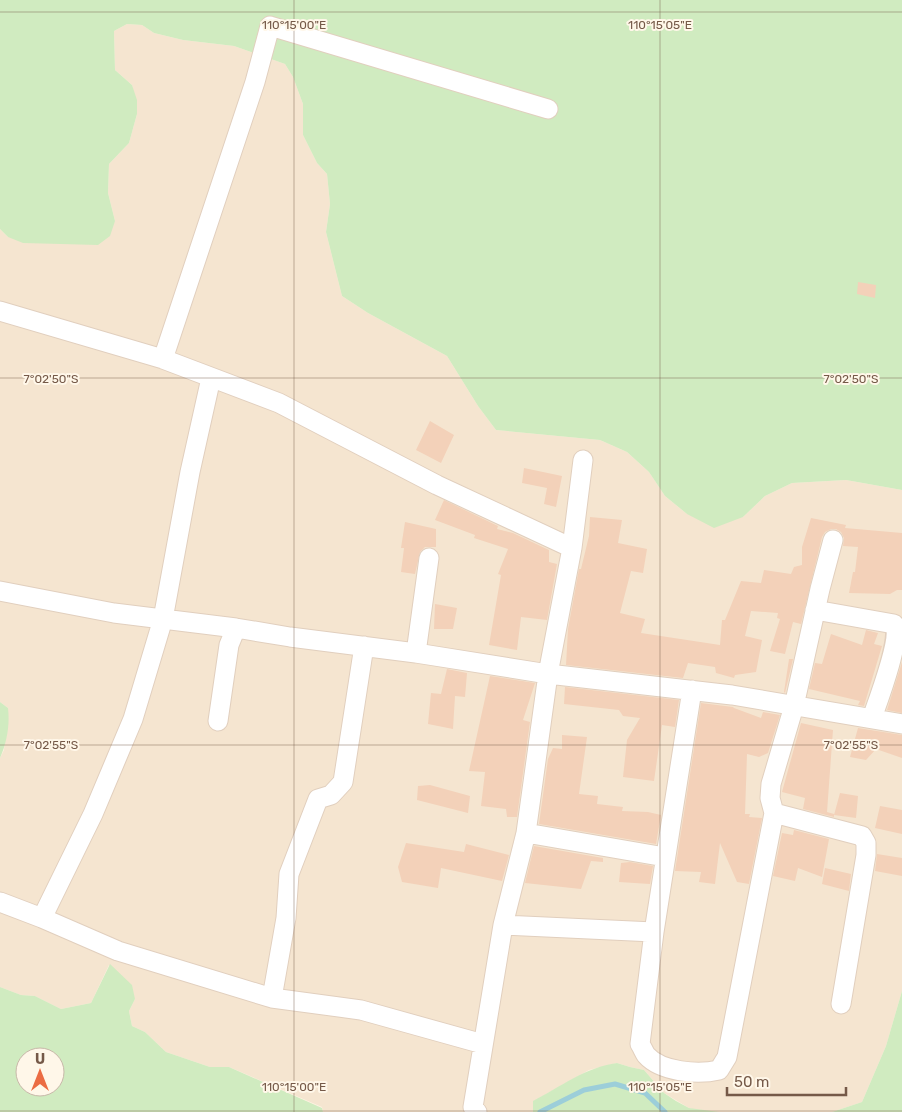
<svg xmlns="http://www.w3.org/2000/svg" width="902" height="1112" font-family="Rubik,sans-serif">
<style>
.residential{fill:#f5e5d0}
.green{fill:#d0ebc0;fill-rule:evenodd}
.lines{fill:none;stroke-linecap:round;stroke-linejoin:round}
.stream{stroke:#9cced9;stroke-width:5}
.building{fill:#f3d1b9}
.minor-casing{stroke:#e1cfbe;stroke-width:21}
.minor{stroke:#fff;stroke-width:19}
.ticks{fill:none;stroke:#755948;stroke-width:1;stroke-opacity:0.45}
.ticks-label{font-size:12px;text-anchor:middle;fill:#755948;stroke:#fff7e9;stroke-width:4;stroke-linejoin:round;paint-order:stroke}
</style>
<rect width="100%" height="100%" fill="#fdf3e2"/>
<path class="residential" d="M 127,24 L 142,25 L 154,33 L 183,40 L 234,46 L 285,64 L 293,77 L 303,104 L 303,135 L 317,163 L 327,174 L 330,204 L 326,232 L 342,296 L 368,313 L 447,356 L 478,406 L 496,430 L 600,440 L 627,452 L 649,472 L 665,496 L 687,514 L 743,517 L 765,496 L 792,483 L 846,480 L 902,490 L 902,991 L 886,1046 L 862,1102 L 832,1112 L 703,1112 L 689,1108 L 664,1093 L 644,1070 L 630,1067 L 617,1063 L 589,1070 L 534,1101 L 533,1112 L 323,1112 L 322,1107 L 229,1067 L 210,1067 L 166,1052 L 145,1032 L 132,1026 L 129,1011 L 135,999 L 109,965 L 91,1003 L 61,1009 L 35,996 L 21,995 L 0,987 L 0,758 L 4,750 L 8,708 L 0,702 L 0,229 L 8,237 L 115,221 L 108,193 L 109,164 L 129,143 L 137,114 L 132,85 L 115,70 L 114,31 Z"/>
<path class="green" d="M 0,0 L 902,0 L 902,490 L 846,480 L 792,483 L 765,496 L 743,517 L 714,528 L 687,514 L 665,496 L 649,472 L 627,452 L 600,440 L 496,430 L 478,406 L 447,356 L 368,313 L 342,296 L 326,232 L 330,204 L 327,174 L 317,163 L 303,135 L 303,104 L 293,77 L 285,64 L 234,46 L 183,40 L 154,33 L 142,25 L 127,24 L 114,31 L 115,70 L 132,85 L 137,100 L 137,114 L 129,143 L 109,164 L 108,193 L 115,221 L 110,236 L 98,245 L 23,243 L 8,237 L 0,229 Z
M 0,702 L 8,708 C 10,725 7,742 0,758 Z
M 110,964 L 132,985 L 135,999 L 129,1011 L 132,1026 L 145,1032 L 166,1052 L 210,1067 L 229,1067 L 322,1108 L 323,1112 L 0,1112 L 0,987 L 21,995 L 35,996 L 61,1009 L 91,1003 ZM 25,1057 L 55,1057 L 55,1075 L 61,1076 L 63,1079 L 55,1077 L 55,1087 L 25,1087 Z
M 902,991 L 902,1112 L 832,1112 L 862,1102 L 886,1046 Z
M 617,1063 L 630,1067 L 644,1070 L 664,1093 L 676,1101 L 689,1108 L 719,1112 L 533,1112 L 533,1101 C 560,1087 586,1067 617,1063 Z"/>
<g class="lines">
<path class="stream" d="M 540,1112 L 584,1090 L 615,1084 L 645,1093 L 665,1112"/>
</g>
<path class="building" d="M 858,282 L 876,285 L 875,298 L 857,294 Z
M 430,421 L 454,435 L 441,463 L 416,450 Z
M 524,468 L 562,476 L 556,507 L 544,504 L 547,488 L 522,483 Z
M 444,500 L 498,526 L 497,529 L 513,533 L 549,550 L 549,562 L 557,564 L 547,620 L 521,617 L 517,650 L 489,645 L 501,575 L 498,574 L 508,549 L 474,538 L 475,535 L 435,520 Z
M 590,517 L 622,520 L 618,543 L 647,549 L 643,573 L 631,571 L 620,613 L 645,619 L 641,633 L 720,645 L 722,620 L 725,620 L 741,581 L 761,583 L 764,570 L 791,574 L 794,567 L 802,565 L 802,547 L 811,518 L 846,525 L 845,528 L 902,533 L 902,590 L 897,590 L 890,594 L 849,593 L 853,572 L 855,572 L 858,547 L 843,546 L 844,538 L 841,532 L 836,529 L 831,529 L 825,532 L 822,537 L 801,624 L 793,622 L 785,654 L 770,651 L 780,619 L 777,618 L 778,613 L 751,611 L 745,636 L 762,640 L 756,672 L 735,675 L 734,678 L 716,673 L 715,667 L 688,663 L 683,678 L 566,665 L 568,629 L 579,569 L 581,569 L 589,536 Z
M 405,522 L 436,529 L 436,547 L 425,547 L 420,552 L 415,574 L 401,572 L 404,548 L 401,548 Z
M 435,604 L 457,608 L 453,629 L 434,629 Z
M 866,630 L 878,633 L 874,644 L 882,646 L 864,706 L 858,705 L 860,701 L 809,689 L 815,663 L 822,664 L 831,634 L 862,645 Z
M 789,659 L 793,659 L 785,693 L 784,692 Z
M 902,662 L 902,713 L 887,710 Z
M 447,669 L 467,673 L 465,697 L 455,696 L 453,729 L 428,724 L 431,693 L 441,694 Z
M 490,676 L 535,683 L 523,720 L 530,722 L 517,817 L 507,817 L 506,809 L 481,806 L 485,772 L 469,771 Z
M 565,687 L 679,700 L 675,727 L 662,725 L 654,781 L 623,777 L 627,740 L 640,718 L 623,716 L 619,710 L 564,704 Z
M 701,703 L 733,707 L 734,708 L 761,718 L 763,712 L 780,715 L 768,753 L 759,757 L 747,754 L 745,814 L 750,814 L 749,817 L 762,818 L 749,884 L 737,882 L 720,843 L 715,884 L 699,882 L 701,872 L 675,871 Z
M 801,723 L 833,730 L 827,812 L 834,814 L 834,817 L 803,809 L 805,798 L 782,792 Z
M 858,728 L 902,735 L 902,758 L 876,749 L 866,760 L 850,757 Z
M 562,735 L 587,737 L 579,794 L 598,796 L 597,804 L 623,807 L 622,811 L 648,812 L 661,815 L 656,844 L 539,824 L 548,759 L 553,748 L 562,749 Z
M 430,785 L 470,796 L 468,813 L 417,800 L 418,786 Z
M 840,793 L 858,796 L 856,818 L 834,815 Z
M 880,806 L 902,810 L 902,834 L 875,828 Z
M 794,830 L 829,839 L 822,877 L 798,868 L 795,881 L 773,876 L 782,833 L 793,835 Z
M 406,843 L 464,852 L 466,844 L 509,855 L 502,881 L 441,868 L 438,888 L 402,882 L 398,867 Z
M 534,846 L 603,858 L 603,862 L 591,861 L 581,889 L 525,883 Z
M 877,854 L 902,858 L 902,876 L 875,871 Z
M 630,862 L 653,866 L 650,884 L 619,882 L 621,863 Z
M 825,868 L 851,874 L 849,891 L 822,884 Z"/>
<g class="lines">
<g class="minor-casing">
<path id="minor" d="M 0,311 L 163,359 L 279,403 L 437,485 L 572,548
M 163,359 L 255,82 L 270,26 L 548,109
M 0,591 L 114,613 L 236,628 L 290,637 L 416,653 L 548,674 L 732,695 L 902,724
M 815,610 L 894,624 C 902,637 878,701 872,718
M 416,653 L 429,558
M 692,690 L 654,932 L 640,1044 C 642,1047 644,1052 646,1055 C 661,1072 698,1075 719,1070 L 727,1057 L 774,813 L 770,798 L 771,784 L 794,706 L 820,589 L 833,540
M 218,721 L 229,645 L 236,628
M 774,813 L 862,836 L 866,843 L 866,855 L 841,1004
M 526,833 L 665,857
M 0,902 L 42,918 L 118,951 L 272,998 L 361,1010 L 483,1044
M 42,918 L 93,814 L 133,719 L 163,619 L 190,472 L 211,378
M 503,925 L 654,932
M 272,998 L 286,918 L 289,874 L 318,799 L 331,795 L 343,782 L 364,646
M 477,1112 L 473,1107 L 503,925 L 526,833 L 548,674 L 572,548 L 583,460"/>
</g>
<use href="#minor" class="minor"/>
</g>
<path class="ticks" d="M 294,0 L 294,1112M 660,0 L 660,1112M 0,12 L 902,12M 0,378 L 902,378M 0,745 L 902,745M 0,1111 L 902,1111"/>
<g class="ticks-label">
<text x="294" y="29">110°15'00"E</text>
<text x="660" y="29">110°15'05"E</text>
<text x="51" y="383">7°02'50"S</text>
<text x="851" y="383">7°02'50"S</text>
<text x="51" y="749">7°02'55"S</text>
<text x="851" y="749">7°02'55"S</text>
<text x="294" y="1091">110°15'00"E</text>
<text x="660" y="1091">110°15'05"E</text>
</g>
<g transform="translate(40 1072)"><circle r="24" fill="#fff7e9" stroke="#c8b8a9"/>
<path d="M0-4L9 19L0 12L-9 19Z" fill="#eb6c43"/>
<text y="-8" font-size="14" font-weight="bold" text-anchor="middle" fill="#755948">U</text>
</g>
<path d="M727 1087v8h119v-8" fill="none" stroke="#755948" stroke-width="2.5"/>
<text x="734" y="1087" font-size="15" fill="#755948" stroke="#fff7e9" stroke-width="4" paint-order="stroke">50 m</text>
</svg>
